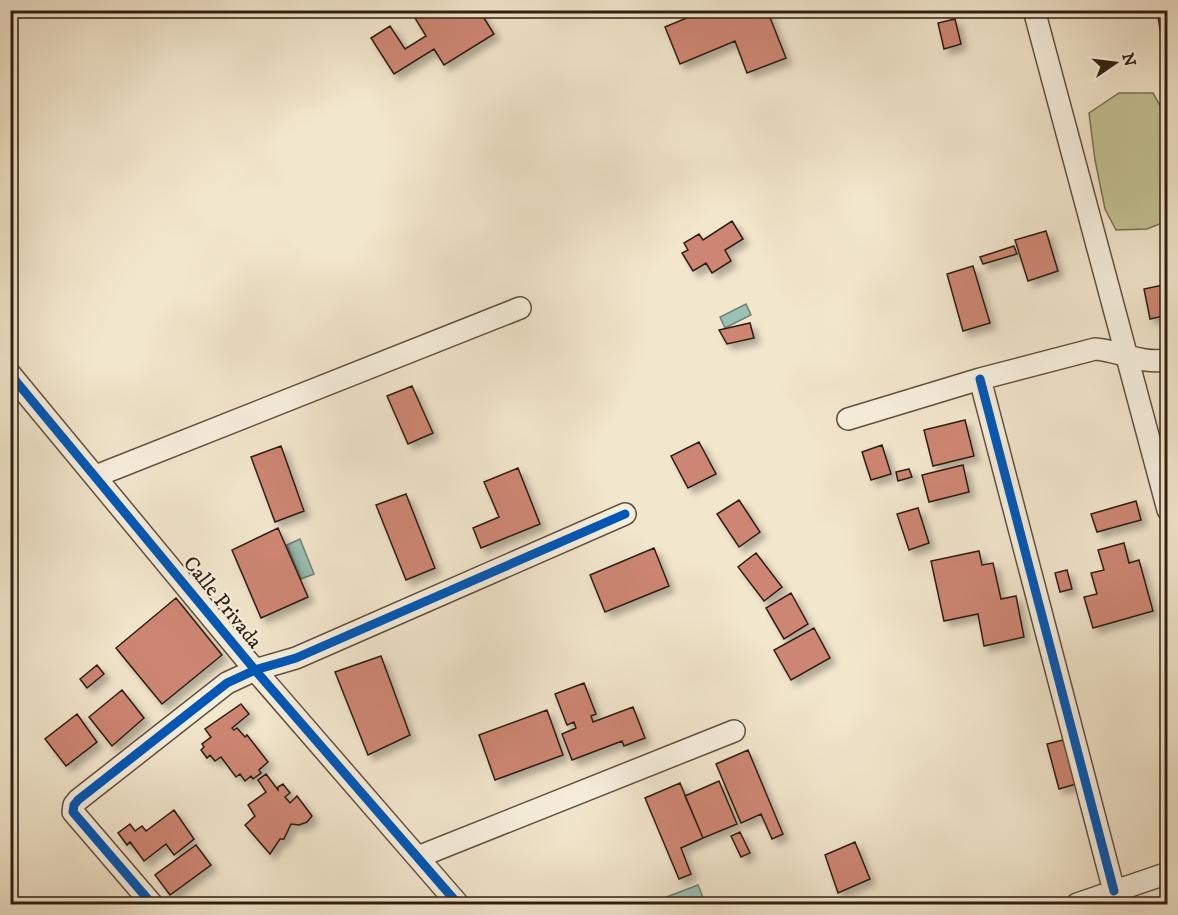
<svg xmlns="http://www.w3.org/2000/svg" width="1178" height="915" font-family="'IM FELL DW Pica',serif">
<style>
.green{fill:#c3c293;stroke:#797051;stroke-width:1.5}
.water{fill:#9bc0b5;stroke:#707f73;stroke-width:1.5}
.building{fill:#cd8673;stroke:#2f1e0f;stroke-width:1.5;filter:url(#shadow)}
.lines{fill:none;stroke-linecap:round;stroke-linejoin:round}
.minor-casing{stroke:#60503e;stroke-width:24}
.minor{stroke:#f7efde;stroke-width:21}
.cycleway-casing{stroke:#f7efde;stroke-width:13}
.cycleway{stroke:#0057b8;stroke-width:9}
.labels{text-anchor:middle;stroke-width:4.5;stroke-linejoin:round;paint-order:stroke}
.street-label{font-size:21px;fill:#2f1e0f;stroke:#f7efde}
</style>
<defs>
<filter id="shadow"><feDropShadow dx="5.5" dy="5.5" stdDeviation="3" flood-color="#0004"/></filter>
</defs>
<rect width="100%" height="100%" fill="#f2e6cd"/>
<filter id="stains"><feTurbulence type="fractalNoise" baseFrequency=".00333" numOctaves="4"/><feColorMatrix values="0 0 0 0 .2 0 0 0 0 .09 0 0 0 0 .02 0 0 0 .5 -.17"/></filter>
<radialGradient id="worn" r=".72"><stop offset=".6" stop-color="#630" stop-opacity="0"/><stop offset="1" stop-color="#630" stop-opacity=".3"/></radialGradient>
<path class="green" d="M 1119,93 L 1153,93 L 1167,118 L 1167,221 L 1147,229 L 1116,230 L 1105,209 L 1095,160 L 1089,113 Z"/>
<path class="water" d="M 746,304 L 751,315 L 725,328 L 720,317 Z
M 300,539 L 314,574 L 301,579 L 287,545 Z
M 698,885 L 704,900 L 693,904 L 666,904 L 664,898 Z"/>
<path class="building" d="M 427,10 L 479,10 L 494,34 L 444,65 L 434,49 L 394,74 L 371,38 L 390,26 L 405,49 L 426,36 L 415,18 Z
M 706,10 L 767,10 L 786,58 L 747,73 L 735,41 L 680,64 L 665,27 Z
M 1157,10 L 1168,10 L 1168,59 L 1165,60 Z
M 955,19 L 961,44 L 944,49 L 938,23 Z
M 732,221 L 743,239 L 725,250 L 731,261 L 712,273 L 706,263 L 693,271 L 682,253 L 688,250 L 684,243 L 699,234 L 703,240 Z
M 1046,231 L 1058,271 L 1028,281 L 1015,240 Z
M 1014,246 L 1017,254 L 983,264 L 980,257 Z
M 973,266 L 990,323 L 963,331 L 947,274 Z
M 1168,284 L 1168,315 L 1150,319 L 1144,289 Z
M 750,323 L 754,338 L 727,344 L 719,330 Z
M 412,386 L 433,433 L 408,444 L 387,396 Z
M 965,420 L 974,456 L 933,466 L 924,430 Z
M 699,442 L 716,474 L 688,488 L 671,456 Z
M 882,445 L 891,474 L 871,480 L 862,452 Z
M 281,446 L 304,511 L 275,522 L 251,457 Z
M 963,465 L 969,492 L 929,502 L 922,475 Z
M 518,468 L 540,524 L 481,548 L 473,528 L 499,517 L 484,482 Z
M 909,469 L 912,477 L 898,481 L 896,472 Z
M 406,494 L 435,568 L 406,580 L 376,505 Z
M 739,500 L 760,532 L 739,547 L 717,514 Z
M 1136,501 L 1141,520 L 1097,532 L 1091,514 Z
M 918,508 L 929,543 L 909,550 L 897,514 Z
M 278,528 L 308,597 L 261,618 L 232,550 Z
M 1124,543 L 1129,563 L 1139,560 L 1153,611 L 1093,628 L 1084,597 L 1097,594 L 1091,573 L 1104,570 L 1098,550 Z
M 654,548 L 669,586 L 605,612 L 590,575 Z
M 979,551 L 982,565 L 993,563 L 1001,599 L 1016,596 L 1024,637 L 984,646 L 978,614 L 944,621 L 931,561 Z
M 756,553 L 782,587 L 764,601 L 738,567 Z
M 1067,570 L 1072,589 L 1060,592 L 1055,573 Z
M 791,593 L 808,624 L 784,639 L 766,608 Z
M 176,598 L 222,655 L 162,704 L 116,648 Z
M 814,628 L 830,658 L 791,680 L 774,650 Z
M 381,656 L 410,735 L 368,755 L 335,672 Z
M 97,665 L 104,674 L 87,688 L 80,679 Z
M 584,683 L 596,714 L 591,716 L 593,722 L 633,707 L 645,738 L 624,746 L 622,741 L 572,760 L 562,734 L 576,728 L 574,722 L 567,725 L 555,694 Z
M 122,690 L 144,718 L 112,746 L 89,717 Z
M 241,704 L 249,714 L 232,728 L 234,730 L 237,728 L 245,737 L 247,735 L 268,762 L 259,770 L 261,773 L 253,779 L 251,776 L 245,781 L 240,774 L 236,777 L 221,757 L 215,761 L 210,755 L 207,758 L 201,750 L 204,747 L 202,744 L 211,737 L 205,729 Z
M 547,710 L 563,755 L 495,780 L 479,735 Z
M 77,714 L 97,742 L 66,766 L 45,739 Z
M 1063,740 L 1076,784 L 1059,789 L 1047,744 Z
M 748,750 L 783,834 L 772,839 L 761,814 L 741,823 L 716,764 Z
M 266,774 L 278,790 L 278,787 L 283,784 L 290,793 L 285,797 L 290,803 L 297,796 L 312,816 L 307,822 L 299,825 L 291,824 L 284,839 L 280,839 L 270,854 L 245,825 L 255,816 L 248,805 L 266,792 L 258,780 Z
M 719,781 L 737,824 L 703,838 L 685,796 Z
M 680,783 L 703,838 L 681,848 L 691,874 L 679,879 L 645,798 Z
M 174,810 L 194,839 L 174,855 L 166,844 L 144,861 L 130,842 L 127,845 L 118,833 L 130,824 L 135,831 L 142,826 L 146,831 Z
M 740,832 L 750,853 L 741,857 L 731,836 Z
M 855,842 L 870,879 L 838,893 L 825,855 Z
M 196,845 L 211,865 L 170,895 L 155,875 Z"/>
<g class="lines">
<g class="minor-casing">
<path id="minor" d="M 1034,10 L 1168,510
M 10,374 L 255,670 L 458,904
M 980,379 L 1114,891
M 848,419 L 980,379 L 1095,349 C 1122,351 1138,364 1168,360
M 96,476 L 520,308
M 418,857 L 734,731
M 152,904 L 73,812 L 74,805 L 78,800 L 227,683 L 255,670 L 296,658 L 625,514
M 1077,904 L 1168,873"/>
</g>
<use href="#minor" class="minor"/>
<g class="cycleway-casing">
<path id="cycleway" d="M 10,374 L 255,670 L 458,904
M 980,379 L 1114,891
M 152,904 L 73,812 L 74,805 L 78,800 L 227,683 L 255,670 L 296,658 L 625,514"/>
</g>
<use href="#cycleway" class="cycleway"/>
</g>
<g class="labels">
<g class="street-label">
<text transform="translate(223 602) rotate(51)" y="7">Calle Privada</text>
</g>
</g>
<rect width="1178" height="915" fill="none" stroke="#f2e6cd" stroke-width="36"/>
<rect x="12" y="12" width="1154" height="891" fill="none" stroke="#2f1e0f" stroke-width="3"/>
<rect x="18" y="18" width="1142" height="879" fill="none" stroke="#2f1e0f" stroke-width="1.5"/>
<g transform="translate(1115 63) rotate(76)" stroke="#f7efde" stroke-width="4.5" paint-order="stroke">
<path d="M0-4.5L10 22L0 15L-10 22Z" fill="#2f1e0f"/>
<text y="-9" font-size="16" font-weight="bold" text-anchor="middle" fill="#2f1e0f">N</text>
</g>
<rect width="100%" height="100%" filter="url(#stains)"/>
<rect width="100%" height="100%" fill="url(#worn)"/>
</svg>
